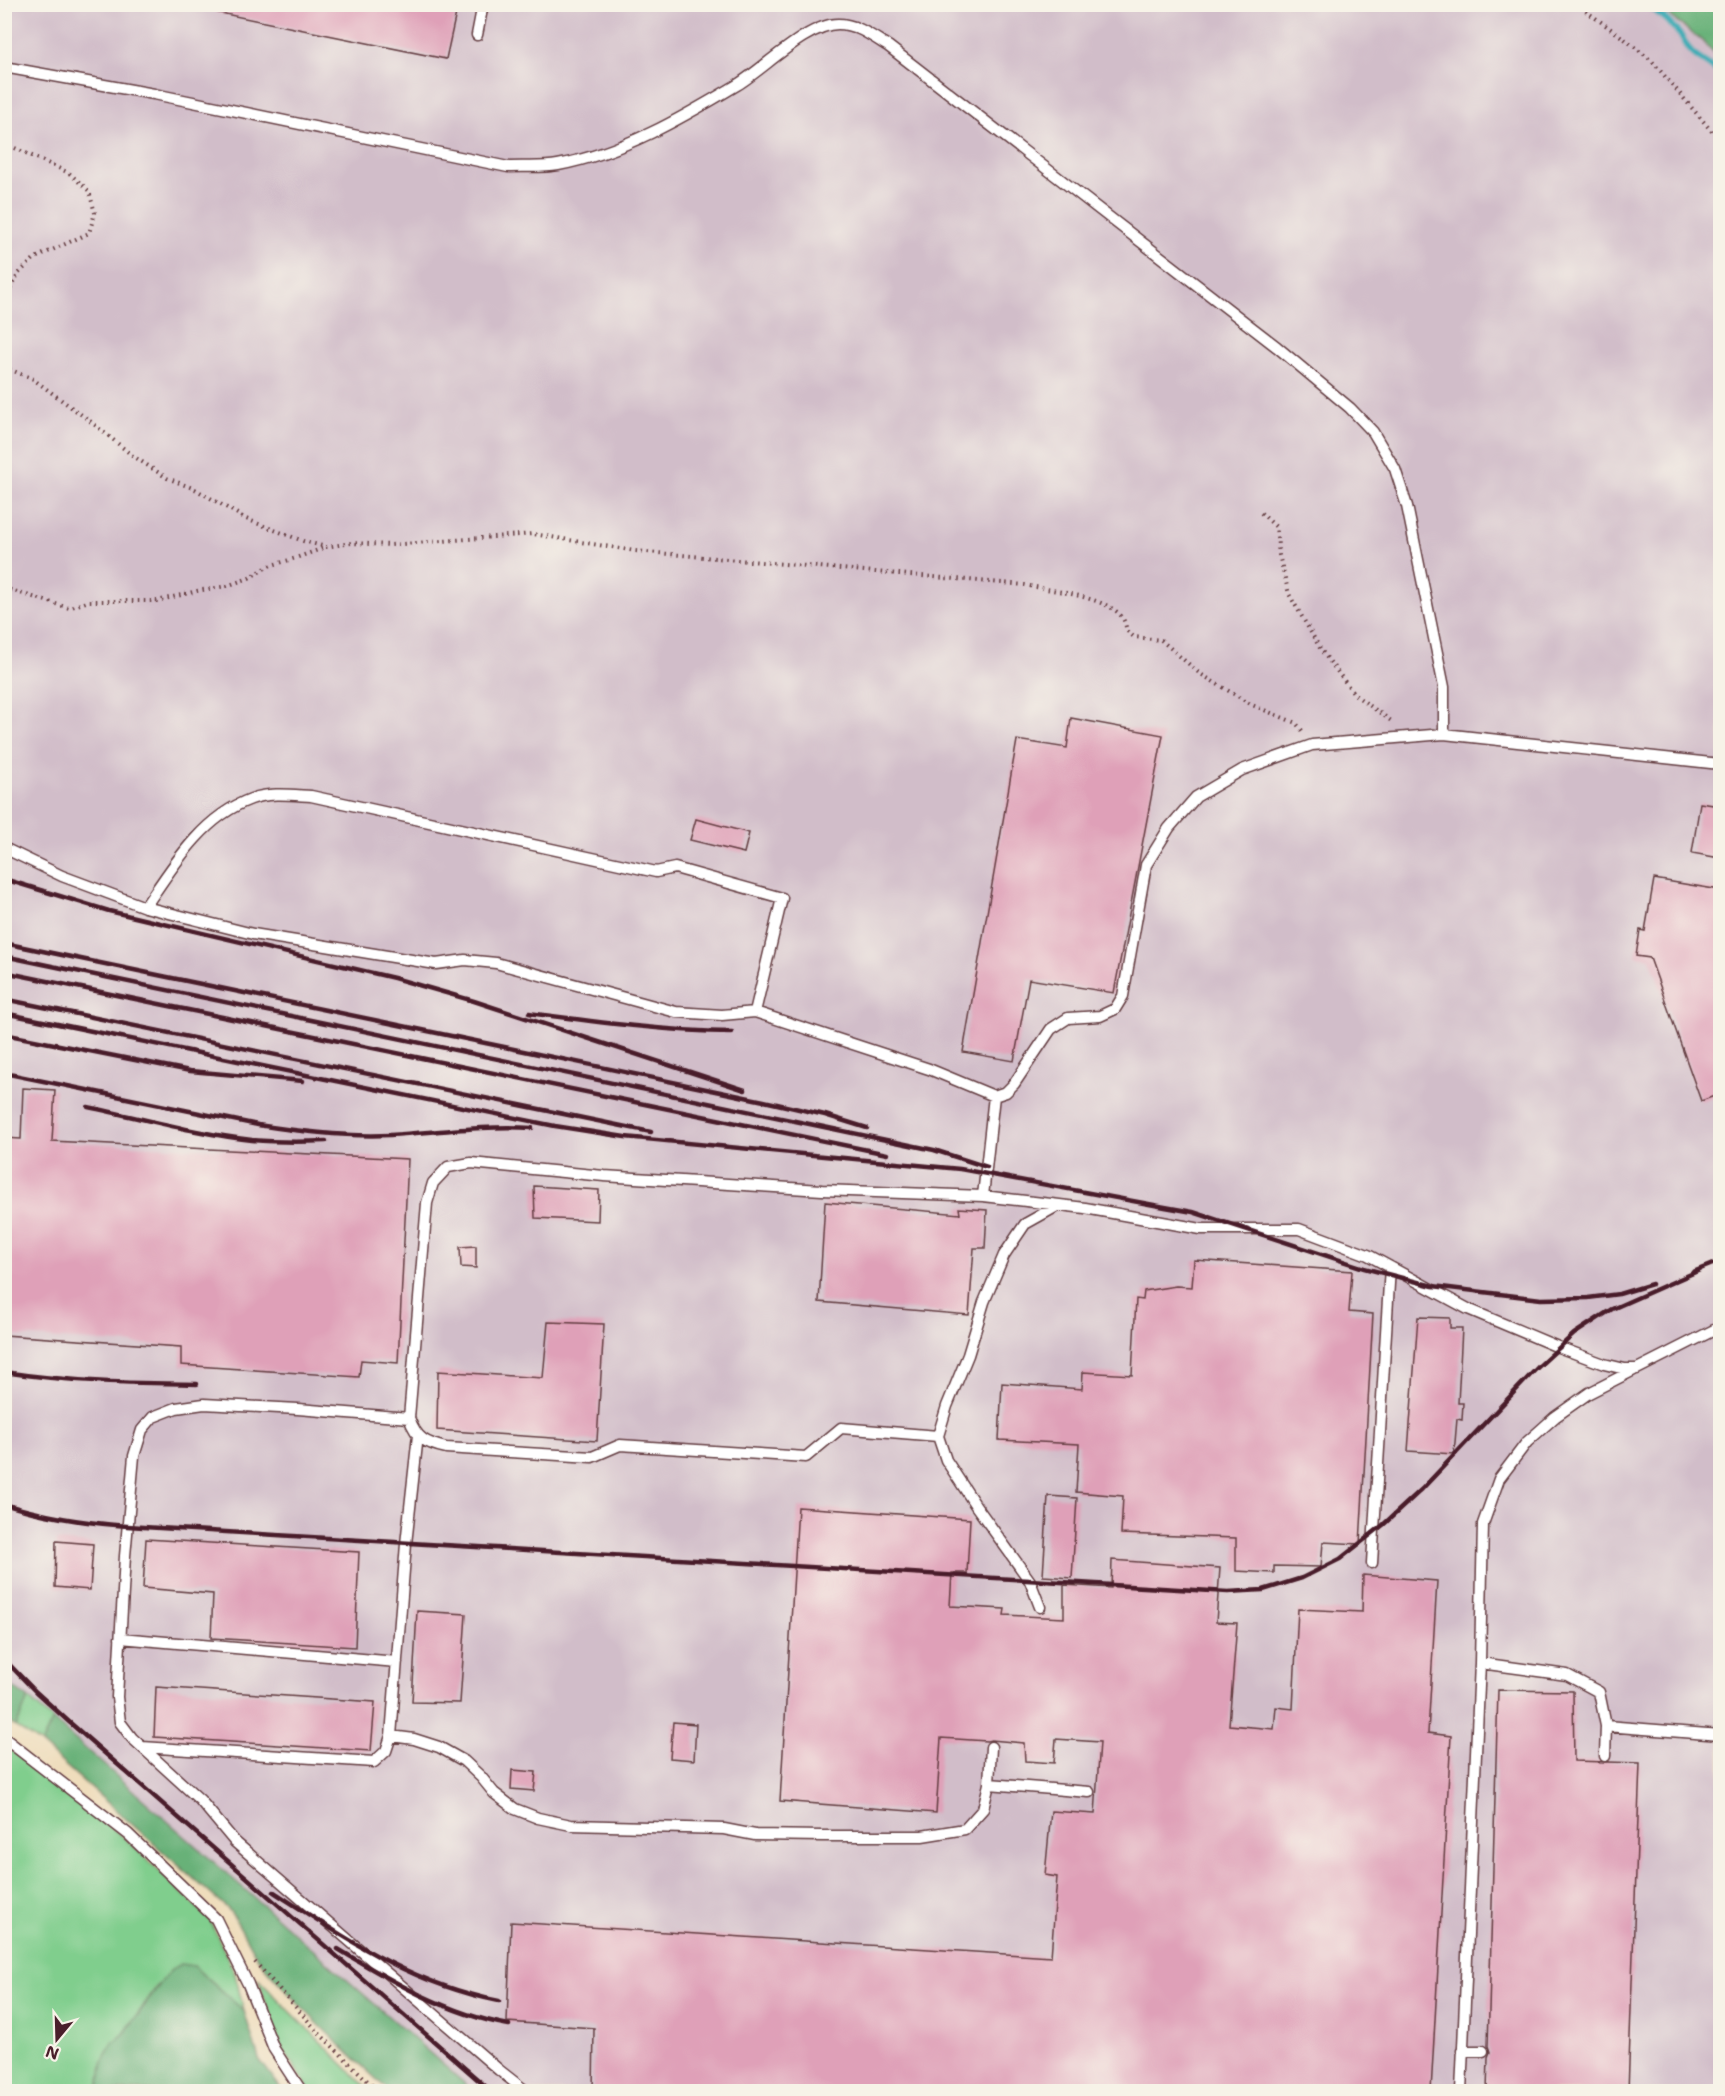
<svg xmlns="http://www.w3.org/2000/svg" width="1725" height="2096" font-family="'Shantell Sans',sans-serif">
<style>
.industrial{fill:#d1bdc9}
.green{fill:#80ce8d;stroke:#65765c;stroke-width:1.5}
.forest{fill:#68b178;stroke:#596852;stroke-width:1.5}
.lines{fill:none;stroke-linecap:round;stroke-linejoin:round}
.stream{stroke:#3bacb5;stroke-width:6}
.building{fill:#dfa0b8}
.service-casing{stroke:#633c41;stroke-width:13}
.path{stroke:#633c41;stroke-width:4;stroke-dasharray:1.5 4.5;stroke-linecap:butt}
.service{stroke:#fff;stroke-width:10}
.rail{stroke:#4a1f2b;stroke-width:4.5}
</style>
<rect width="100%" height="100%" fill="#f7f3e8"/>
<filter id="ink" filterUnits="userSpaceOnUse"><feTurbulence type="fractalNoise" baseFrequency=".0167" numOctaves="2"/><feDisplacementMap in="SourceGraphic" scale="12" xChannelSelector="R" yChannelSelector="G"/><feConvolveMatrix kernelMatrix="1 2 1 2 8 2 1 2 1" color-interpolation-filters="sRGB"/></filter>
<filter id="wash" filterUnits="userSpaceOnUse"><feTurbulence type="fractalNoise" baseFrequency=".008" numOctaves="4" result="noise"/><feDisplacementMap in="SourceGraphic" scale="24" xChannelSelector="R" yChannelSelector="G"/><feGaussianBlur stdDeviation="1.35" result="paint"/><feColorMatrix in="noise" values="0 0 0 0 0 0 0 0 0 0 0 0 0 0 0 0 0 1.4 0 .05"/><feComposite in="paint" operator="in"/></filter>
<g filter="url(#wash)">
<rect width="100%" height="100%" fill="#efddbc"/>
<path class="industrial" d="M 1655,4 L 1701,40 L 1720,59 L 1720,2091 L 473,2091 L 28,1698 L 5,1682 L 4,5 Z"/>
<path class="green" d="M 28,1698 L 53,1720 L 41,1744 L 16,1727 Z
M 5,1746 L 44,1774 L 126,1839 L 210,1920 L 235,1974 L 244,2011 L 193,1966 L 157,1986 L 124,2034 L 113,2043 L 99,2091 L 5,2091 Z
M 258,1979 L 370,2091 L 310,2091 L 280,2045 Z"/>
<path class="forest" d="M 1655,5 L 1720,5 L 1720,59 L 1701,40 Z
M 5,1682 L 28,1698 L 16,1727 L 5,1720 Z
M 53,1720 L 473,2091 L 389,2091 C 345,2050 299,2008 260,1961 C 248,1946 242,1927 229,1910 L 41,1744 Z
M 181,1964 L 193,1966 L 244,2011 L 259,2059 L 283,2091 L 99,2091 L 102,2065 L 106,2054 L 113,2043 L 124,2034 L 165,1977 L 171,1970 Z"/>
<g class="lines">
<path class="stream" d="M 1647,4 C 1660,14 1671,23 1681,36 C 1685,41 1687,47 1691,52 C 1700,61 1712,65 1720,75"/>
</g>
<g id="blocks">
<path class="building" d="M 216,4 L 458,4 L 446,59 L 215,12 Z
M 1071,718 L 1163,735 L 1114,993 L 1029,979 L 1014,1061 L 963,1052 L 1017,740 L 1067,748 Z
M 1700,803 L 1720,806 L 1720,858 L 1692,853 Z
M 696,819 L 749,833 L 744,853 L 690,840 Z
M 1654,879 L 1720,890 L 1720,1094 L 1701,1101 L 1650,958 L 1636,956 L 1640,930 L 1645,931 Z
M 23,1088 L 55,1090 L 52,1141 L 408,1159 L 398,1363 L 361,1360 L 359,1377 L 181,1365 L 181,1347 L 4,1335 L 4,1138 L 21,1139 Z
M 534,1186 L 599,1190 L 598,1221 L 535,1218 Z
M 825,1202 L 960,1214 L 959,1208 L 987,1210 L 985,1248 L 974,1248 L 969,1315 L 819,1302 Z
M 476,1246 L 476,1268 L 461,1267 L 460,1247 Z
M 1194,1260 L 1352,1271 L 1349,1312 L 1373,1314 L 1360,1544 L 1323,1542 L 1321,1567 L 1274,1566 L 1274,1573 L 1236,1571 L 1236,1538 L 1121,1534 L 1123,1496 L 1076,1492 L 1079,1444 L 999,1440 L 1002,1383 L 1082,1389 L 1083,1372 L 1132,1375 L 1136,1299 L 1143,1300 L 1144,1291 L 1176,1286 L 1192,1287 Z
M 1418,1317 L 1450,1318 L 1450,1328 L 1462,1328 L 1458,1403 L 1463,1403 L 1462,1420 L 1457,1419 L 1454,1454 L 1408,1451 Z
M 548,1322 L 604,1324 L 597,1441 L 437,1430 L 438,1371 L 543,1378 Z
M 1048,1496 L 1077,1498 L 1072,1578 L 1043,1576 Z
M 798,1507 L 970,1519 L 967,1573 L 952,1573 L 950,1606 L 1005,1609 L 1004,1615 L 1064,1618 L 1064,1585 L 1111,1588 L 1112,1560 L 1220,1568 L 1216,1622 L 1237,1623 L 1229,1725 L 1274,1729 L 1276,1707 L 1293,1709 L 1298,1609 L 1362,1612 L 1363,1575 L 1437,1581 L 1428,1733 L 1451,1736 L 1431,2091 L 1354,2089 L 1354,2091 L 593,2091 L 594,2028 L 507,2022 L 511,1922 L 1051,1957 L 1057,1877 L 1045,1875 L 1051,1811 L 1095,1814 L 1100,1742 L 1056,1739 L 1054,1763 L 1025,1761 L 1024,1743 L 991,1740 L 987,1741 L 941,1738 L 936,1813 L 780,1801 Z
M 146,1539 L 359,1552 L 355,1647 L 211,1638 L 213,1594 L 143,1588 Z
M 56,1541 L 93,1544 L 90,1590 L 55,1587 Z
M 417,1611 L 466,1614 L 460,1703 L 412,1702 Z
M 156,1687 L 375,1702 L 371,1751 L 154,1737 Z
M 1498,1690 L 1573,1691 L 1574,1761 L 1640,1763 L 1628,2091 L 1487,2091 L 1488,2057 L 1490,2052 L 1488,2046 Z
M 673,1722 L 696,1724 L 694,1760 L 670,1758 Z
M 512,1770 L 536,1772 L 534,1791 L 511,1789 Z"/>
</g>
</g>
<g filter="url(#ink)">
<use href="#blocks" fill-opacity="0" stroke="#633c41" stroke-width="1.5"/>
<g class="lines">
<g class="service-casing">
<path id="service" d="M 477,35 L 483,4
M 4,67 L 154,94 L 508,167 C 524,166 542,168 558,165 C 622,153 682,118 737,85 C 764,69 807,24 838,24 C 857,24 873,37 888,46 L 1277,347 L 1350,408 L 1373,432 L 1395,469 L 1407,506 L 1444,687 L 1444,734
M 4,848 L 62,876 L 145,907 L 253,934 L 436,964 L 465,960 L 496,963 L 676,1012 L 722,1015 L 755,1012 L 929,1069 L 994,1096 L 1006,1092 L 1014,1084 L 1051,1029 L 1068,1018 L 1100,1016 L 1115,1009 L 1123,996 L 1146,865 L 1169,828 L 1196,797 L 1242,770 L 1312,745 L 1444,734 L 1720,764
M 145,907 C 173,866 202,817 251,799 C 270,792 292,795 311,796 L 656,872 L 675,868 L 782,898 L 755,1012
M 983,1196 L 994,1096
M 409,1418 L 298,1409 L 204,1404 L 176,1408 L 153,1417 L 142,1430 L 134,1456 L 125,1556 L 117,1697 L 120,1722 L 132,1738 L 200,1800 L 235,1842 L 499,2070 L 527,2092
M 938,1436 L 841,1428 L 806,1457 L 620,1445 L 592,1457 L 446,1448 C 425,1443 417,1439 409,1418 L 427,1203 L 433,1183 L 448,1167 L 471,1163 L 604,1176 L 822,1190 L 983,1196 L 1085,1208 L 1201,1229 L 1299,1229 L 1368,1255 L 1468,1309 L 1558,1347 L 1604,1364 L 1625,1369 L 1637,1369 L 1720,1327
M 1372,1563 L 1390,1267
M 1040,1607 L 1030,1581 L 976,1506 L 946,1460 L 938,1436 L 947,1406 L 968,1355 L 984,1302 L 1004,1255 L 1025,1224 L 1059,1205
M 120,1638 L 397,1662
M 1606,1726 L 1720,1735
M 391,1736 L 414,1739 L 439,1747 L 464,1761 L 481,1777 L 494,1793 L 515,1809 L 538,1818 L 571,1825 L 724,1829 L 755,1835 L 822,1836 L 922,1836 L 965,1829 L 983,1809 L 989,1784 L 991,1747
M 4,1738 L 128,1834 L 216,1919 L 248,1984 L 274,2049 L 302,2092
M 142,1747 L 374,1762 L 386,1751 L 391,1736 L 406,1544 L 418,1435
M 1605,1756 L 1606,1726 L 1599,1692 L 1567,1675 L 1480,1663 L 1483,1524 L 1499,1479 L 1527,1442 L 1555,1417 L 1589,1393 L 1634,1370
M 989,1784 L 1089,1792
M 1462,2051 L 1483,2051
M 1461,2092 L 1480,1663"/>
</g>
<path class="path" d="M 1576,4 L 1622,37 L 1652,61 L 1720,141
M 4,143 L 69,173 L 89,191 L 95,213 L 89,233 L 35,258 L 19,273 L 4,300
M 4,367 L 33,379 L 90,421 L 133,456 L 167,478 L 195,489 L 246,519 L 303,541 L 326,547 L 351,543 L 390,545 L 533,534 L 635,551 L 1025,585 C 1050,590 1096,596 1116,611 C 1123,616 1125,622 1127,631 L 1134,637 L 1161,640 L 1199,673 L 1252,705 L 1296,723 L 1305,734
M 1261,513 L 1276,527 L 1279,555 L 1289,594 L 1321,650 L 1355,695 L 1394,723
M 4,588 L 69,608 L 89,601 L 157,601 L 197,591 L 227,586 L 249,578 L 269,566 L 296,558 L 326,547
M 255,1962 L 320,2034 L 379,2092"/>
<use href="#service" class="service"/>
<path class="rail" d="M 4,879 L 109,911 L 394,978 L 474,1001 L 745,1090
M 4,943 L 764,1101 L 825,1115 L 867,1128
M 4,956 L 934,1150 L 987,1167
M 4,972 L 887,1154
M 4,999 L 651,1132
M 4,1013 L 555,1126 L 625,1137 L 960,1169 L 1165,1207 L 1193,1212 L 1364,1268 L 1433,1286 L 1541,1299 L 1588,1298 L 1619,1294 L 1652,1284
M 529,1013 C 597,1022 664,1031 732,1032
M 4,1034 L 190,1071 L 303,1081
M 4,1073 L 258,1125 C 302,1132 346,1137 390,1135 C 438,1132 485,1125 532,1128
M 88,1107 C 142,1118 197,1134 252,1140 C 276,1142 301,1142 326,1141
M 1693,1272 L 1720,1261
M 4,1372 C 68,1382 132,1383 197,1384
M 4,1504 C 45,1517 85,1523 127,1526 L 1228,1592 L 1263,1590 L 1302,1578 L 1340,1559 L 1383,1525 L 1422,1489 L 1538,1367 L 1574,1334 L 1612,1309 L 1700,1270
M 4,1659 L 36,1692 L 68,1721 L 492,2092
M 274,1892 C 350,1941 410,1983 499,2001
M 338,1949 C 391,1981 447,2014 509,2025"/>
</g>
</g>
<rect width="1725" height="2096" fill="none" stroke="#f7f3e8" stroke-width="24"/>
<g transform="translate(57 2039) rotate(199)" stroke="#f7f3e8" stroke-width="4.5" paint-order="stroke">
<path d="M0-4.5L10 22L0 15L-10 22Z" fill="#4a1f2b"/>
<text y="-9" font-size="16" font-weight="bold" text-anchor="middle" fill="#4a1f2b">N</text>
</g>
</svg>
